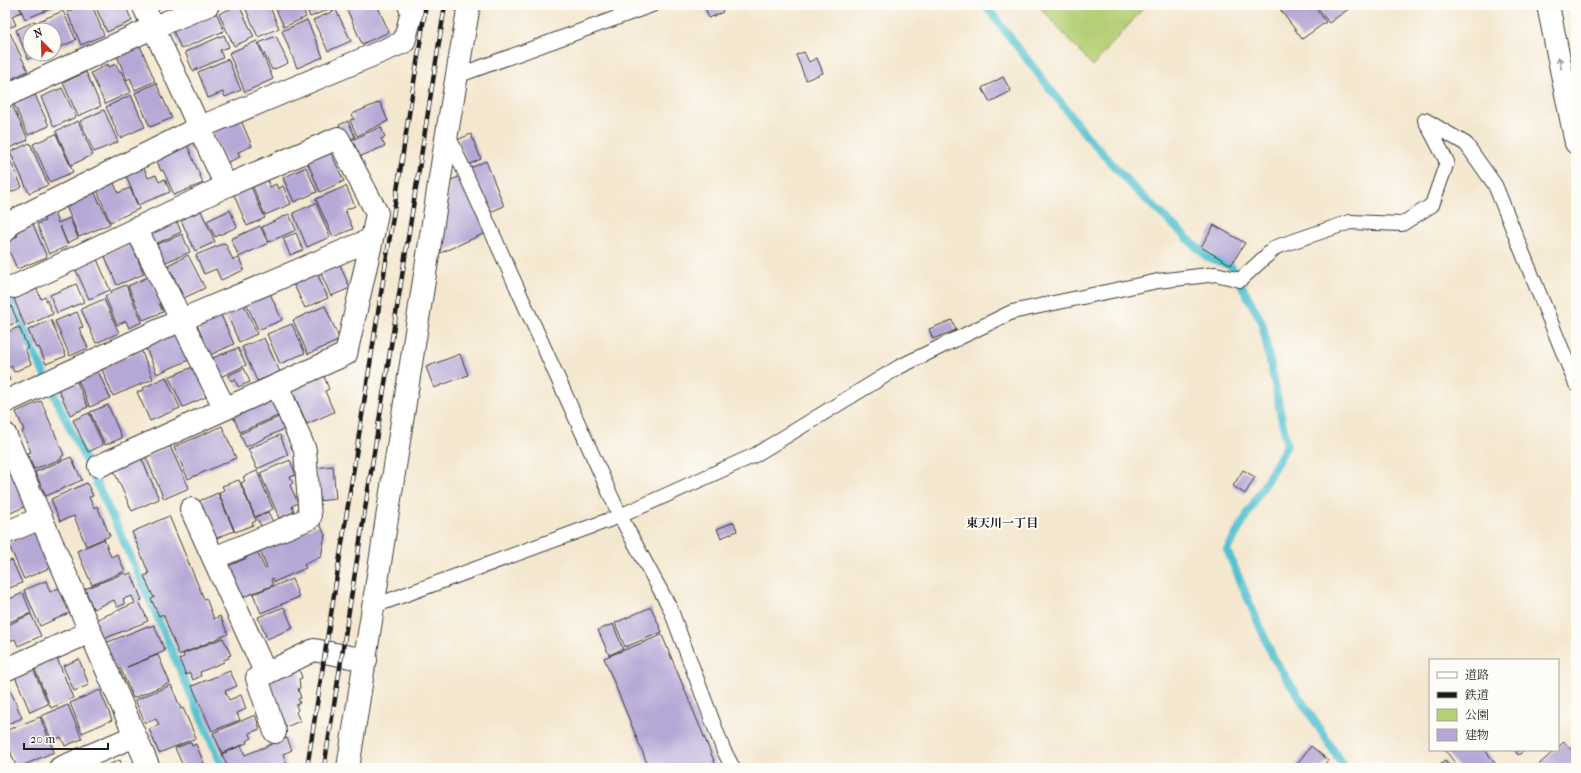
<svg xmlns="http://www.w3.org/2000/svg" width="1581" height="773" font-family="'IM FELL French Canon','Noto Serif JP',serif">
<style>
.green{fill:#b5cf75;stroke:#687648}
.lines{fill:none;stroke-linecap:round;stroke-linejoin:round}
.stream{stroke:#57c2d1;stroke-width:8}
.building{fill:#b6a8d6}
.service-casing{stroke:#3c3a37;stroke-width:16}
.minor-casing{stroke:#3c3a37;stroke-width:24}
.service{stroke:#fff;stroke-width:14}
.minor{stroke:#fff;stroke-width:22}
.rail-casing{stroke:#1c1c1c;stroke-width:4.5}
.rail{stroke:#fdfcf7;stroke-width:3;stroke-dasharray:9;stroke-linecap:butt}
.oneway{stroke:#999}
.labels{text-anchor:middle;stroke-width:4;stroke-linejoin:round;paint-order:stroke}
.neighbourhood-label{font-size:12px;font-weight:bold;fill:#1c1c1c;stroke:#fdfcf7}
</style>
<rect width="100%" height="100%" fill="#fdfcf7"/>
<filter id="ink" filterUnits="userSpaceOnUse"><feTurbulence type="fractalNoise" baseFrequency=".025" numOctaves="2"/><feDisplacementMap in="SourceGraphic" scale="8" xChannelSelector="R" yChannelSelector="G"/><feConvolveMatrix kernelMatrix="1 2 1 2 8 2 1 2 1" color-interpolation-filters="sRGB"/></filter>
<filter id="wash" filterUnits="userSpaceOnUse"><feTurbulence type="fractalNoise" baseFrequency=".012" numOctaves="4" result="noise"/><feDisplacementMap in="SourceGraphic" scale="16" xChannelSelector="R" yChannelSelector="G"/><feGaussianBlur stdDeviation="0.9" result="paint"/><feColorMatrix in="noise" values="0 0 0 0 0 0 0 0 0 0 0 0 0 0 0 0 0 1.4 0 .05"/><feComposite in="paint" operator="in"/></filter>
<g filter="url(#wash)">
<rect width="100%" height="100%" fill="#f4e7cf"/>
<path class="green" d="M 1038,5 L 1146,5 L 1093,66 Z"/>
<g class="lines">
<path class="stream" d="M 985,5 L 1086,135 L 1132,186 L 1207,257 L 1231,266 L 1262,322 L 1287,445 L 1227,550 L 1273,657 L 1343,765 L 1341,768
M 7,288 L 35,355 L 119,530 L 223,768"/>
</g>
<g id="blocks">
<path class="building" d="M 5,5 L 18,5 L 22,12 L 12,16 L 16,25 L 5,29 Z
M 19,5 L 54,5 L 55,7 L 25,19 Z
M 83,5 L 92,5 L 104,35 L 81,45 L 67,12 Z
M 102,5 L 125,5 L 132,21 L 107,32 L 97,10 L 103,7 Z
M 239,5 L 254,37 L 234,46 L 219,14 Z
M 244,5 L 269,5 L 279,28 L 258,37 Z
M 274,5 L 301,5 L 306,17 L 284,27 Z
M 305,5 L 333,5 L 334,7 L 310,17 Z
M 345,5 L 377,5 L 389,32 L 362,44 Z
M 704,5 L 720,5 L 723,12 L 709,18 Z
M 1277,5 L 1314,5 L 1326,22 L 1302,39 Z
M 1316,5 L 1354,5 L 1329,23 Z
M 215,10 L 224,31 L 181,49 L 172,28 Z
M 336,10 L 351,41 L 328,51 L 313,20 Z
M 63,11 L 76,40 L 54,50 L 54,30 L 43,30 L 39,21 Z
M 307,20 L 323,57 L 297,68 L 282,31 Z
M 35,21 L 39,30 L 30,30 L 30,54 L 40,54 L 28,59 L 16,30 Z
M 10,33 L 28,71 L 11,79 L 5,65 L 5,36 Z
M 224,35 L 229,47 L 220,50 L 223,58 L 193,71 L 185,52 Z
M 276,36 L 288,63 L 272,70 L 259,43 Z
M 138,41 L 155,81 L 135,90 L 130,78 L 127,80 L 115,51 Z
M 257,41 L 273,79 L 245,92 L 229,53 Z
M 804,52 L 809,62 L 817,58 L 823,73 L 806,80 L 796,55 Z
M 228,59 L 241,90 L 225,97 L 223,92 L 208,98 L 198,72 Z
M 108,64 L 109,67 L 116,64 L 119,71 L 121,71 L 131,92 L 105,104 L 91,73 Z
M 86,72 L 101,106 L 78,116 L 63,83 Z
M 1003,77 L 1011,91 L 990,102 L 982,88 Z
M 156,83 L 172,118 L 150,127 L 135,93 Z
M 62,88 L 76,117 L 54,127 L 41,97 Z
M 35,95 L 49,126 L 28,135 L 14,104 Z
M 131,95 L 145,127 L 120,138 L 106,107 Z
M 9,98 L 28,140 L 5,150 L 5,100 Z
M 380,102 L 388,121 L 357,136 L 350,120 L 354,119 L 352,114 Z
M 104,110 L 118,142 L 94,152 L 80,121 Z
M 240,118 L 252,146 L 238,152 L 240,157 L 226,163 L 212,130 Z
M 78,121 L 93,155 L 71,165 L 56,131 Z
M 348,121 L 355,137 L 346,141 L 339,125 Z
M 381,127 L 385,137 L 381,139 L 385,146 L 352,160 L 345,143 Z
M 56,134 L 73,172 L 50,182 L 33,144 Z
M 471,134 L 481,159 L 468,165 L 457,140 Z
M 186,142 L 203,183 L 174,195 L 163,170 L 161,171 L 155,156 Z
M 30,143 L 48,185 L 29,193 L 10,152 Z
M 330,151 L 344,181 L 320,192 L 307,161 Z
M 8,156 L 22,187 L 5,195 L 5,158 Z
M 486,161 L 504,206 L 488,213 L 470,168 Z
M 306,167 L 317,192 L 294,202 L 283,178 Z
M 144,168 L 148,178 L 156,175 L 159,182 L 165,179 L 170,192 L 138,205 L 126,176 Z
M 463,175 L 488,232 L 438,254 L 449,181 Z
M 267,178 L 270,187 L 276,184 L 278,189 L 283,186 L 291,204 L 265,215 L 252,185 Z
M 114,183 L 118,193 L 130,188 L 139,209 L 110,222 L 97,190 Z
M 346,186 L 355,206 L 345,210 L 353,229 L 333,237 L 316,199 Z
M 251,187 L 265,218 L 247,226 L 234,195 Z
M 93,189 L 110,224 L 79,237 L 66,206 Z
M 316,203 L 330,237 L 307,247 L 293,213 Z
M 53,210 L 58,223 L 70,218 L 78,238 L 67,243 L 60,226 L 68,246 L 49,254 L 37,224 L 45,221 L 42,215 Z
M 230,210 L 237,227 L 215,237 L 207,221 Z
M 201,211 L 215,242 L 195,251 L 181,220 Z
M 289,214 L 296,230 L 269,242 L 262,227 Z
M 175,217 L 181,232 L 151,246 L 144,230 Z
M 32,222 L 47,257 L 17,269 L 5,241 L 18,236 L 15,229 Z
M 1214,225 L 1245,243 L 1231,265 L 1201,247 Z
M 260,226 L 268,243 L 239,257 L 231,239 Z
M 296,233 L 303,250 L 290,255 L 283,238 Z
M 182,234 L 190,252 L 161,264 L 153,246 Z
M 131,243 L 144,274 L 117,285 L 104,254 Z
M 225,243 L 233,260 L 239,258 L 244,270 L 221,280 L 216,269 L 204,274 L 196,255 Z
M 188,255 L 205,288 L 184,298 L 168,265 Z
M 337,258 L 350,288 L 331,296 L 318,267 Z
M 97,259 L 110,290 L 89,299 L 75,268 Z
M 316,271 L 328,298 L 305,308 L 292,281 Z
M 150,276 L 161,303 L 159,303 L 163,312 L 143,320 L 128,286 Z
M 76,284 L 84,302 L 57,313 L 50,295 Z
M 126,285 L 142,322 L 129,328 L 126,321 L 117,325 L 105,296 L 112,293 L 111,291 Z
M 37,289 L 41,299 L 45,297 L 53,314 L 25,326 L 14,299 Z
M 268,289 L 282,320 L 258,330 L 245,300 Z
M 5,292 L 18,322 L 5,327 Z
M 104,299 L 119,333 L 96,343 L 81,309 Z
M 243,302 L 257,334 L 239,342 L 225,310 Z
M 325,306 L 340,340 L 308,354 L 293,320 Z
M 77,312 L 83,327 L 79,328 L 88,348 L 70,356 L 55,321 Z
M 220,313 L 234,344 L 210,355 L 196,323 Z
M 51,320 L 66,356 L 46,364 L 39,347 L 36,348 L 28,330 Z
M 952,320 L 956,330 L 933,339 L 929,329 Z
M 292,324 L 305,353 L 280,364 L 267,334 Z
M 19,327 L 28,348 L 25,349 L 31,364 L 14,372 L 11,366 L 8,367 L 5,361 L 5,333 Z
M 177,332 L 189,360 L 157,374 L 145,346 Z
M 264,338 L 280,372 L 257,381 L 242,347 Z
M 238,348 L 246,365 L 218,378 L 210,359 Z
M 141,350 L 153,379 L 113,396 L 101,367 Z
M 460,354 L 468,375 L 434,388 L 426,367 Z
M 195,366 L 208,396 L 183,407 L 169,377 Z
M 5,368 L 10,380 L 5,382 Z
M 244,368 L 250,382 L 238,387 L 235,379 L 231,381 L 229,375 Z
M 97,369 L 110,398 L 90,407 L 77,378 Z
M 323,374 L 329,389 L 325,391 L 334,412 L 307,424 L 291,388 Z
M 166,377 L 180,408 L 150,421 L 137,392 L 144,390 L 143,388 Z
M 75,378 L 88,407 L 70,415 L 57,386 Z
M 271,395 L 280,415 L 240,432 L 231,412 Z
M 41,401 L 64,455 L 61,457 L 62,459 L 34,469 L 27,453 L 31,452 L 22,431 L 24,430 L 16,412 Z
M 108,405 L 122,438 L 105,445 L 90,412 Z
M 89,413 L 103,445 L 88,452 L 73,420 Z
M 279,417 L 284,429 L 246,447 L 240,434 Z
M 222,426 L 236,458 L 188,479 L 174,447 Z
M 280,435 L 288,455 L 257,469 L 248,449 Z
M 170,446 L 189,488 L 164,499 L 146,457 Z
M 71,457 L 82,480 L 46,496 L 35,472 Z
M 141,457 L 159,499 L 132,511 L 113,469 Z
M 290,460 L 296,475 L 290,477 L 293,483 L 290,485 L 298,503 L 292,506 L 294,512 L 279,518 L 260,473 Z
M 14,464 L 31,504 L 8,514 L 5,505 L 5,468 Z
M 333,466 L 336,499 L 318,501 L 315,468 Z
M 1243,470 L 1255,477 L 1245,494 L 1233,486 Z
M 257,471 L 273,509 L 255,517 L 241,483 L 245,481 L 243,477 Z
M 239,480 L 256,521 L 252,523 L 253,525 L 235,532 L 219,493 L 224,490 L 222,486 Z
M 87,483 L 93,496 L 89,497 L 94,508 L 97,506 L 110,536 L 86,546 L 74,516 L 60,521 L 51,499 Z
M 218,493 L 234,531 L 214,539 L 199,501 Z
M 268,512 L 273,522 L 262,527 L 256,517 Z
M 169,516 L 204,599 L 206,598 L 214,619 L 220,616 L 228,634 L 179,655 L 163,614 L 159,616 L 151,599 L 155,597 L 153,596 L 144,576 L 149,574 L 132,532 Z
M 734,522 L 737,531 L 721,538 L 717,529 Z
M 320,524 L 325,535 L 321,557 L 304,564 L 306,568 L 274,582 L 273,578 L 271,579 L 273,585 L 241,598 L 228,566 L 247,558 L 244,552 L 255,547 L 265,569 L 267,568 L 259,549 Z
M 40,529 L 56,565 L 24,579 L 8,543 Z
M 104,539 L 111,557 L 117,554 L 125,571 L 92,585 L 77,551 Z
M 12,560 L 22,583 L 5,590 L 5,563 Z
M 125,573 L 126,575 L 131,573 L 142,600 L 139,601 L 148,621 L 101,640 L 93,621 L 135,603 L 132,596 L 123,599 L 125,604 L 117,607 L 114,600 L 93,609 L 85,589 Z
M 292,579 L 299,597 L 261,613 L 253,594 Z
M 46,581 L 50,592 L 66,585 L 76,610 L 40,626 L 24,590 Z
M 23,593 L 31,613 L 5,624 L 5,601 Z
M 284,607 L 293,628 L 267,639 L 258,617 Z
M 651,607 L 662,632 L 625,647 L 615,623 Z
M 31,614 L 41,636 L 18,646 L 15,639 L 9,641 L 5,631 L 10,628 L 8,625 Z
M 613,624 L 623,649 L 609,655 L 598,630 Z
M 154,625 L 165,651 L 127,667 L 158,655 L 170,683 L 133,698 L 121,669 L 115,672 L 103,644 L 148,626 L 148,627 Z
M 662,635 L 717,768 L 649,768 L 604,658 Z
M 223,638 L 231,655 L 228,656 L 229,658 L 223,660 L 224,662 L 200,672 L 201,676 L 193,680 L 190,673 L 186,675 L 179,659 L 184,657 L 183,654 Z
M 57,658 L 73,698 L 51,708 L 34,667 Z
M 79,659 L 89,685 L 74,691 L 63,666 Z
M 298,665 L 302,678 L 299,679 L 300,688 L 298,689 L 301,698 L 298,699 L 300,703 L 296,705 L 298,710 L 296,712 L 300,721 L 286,727 L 266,680 Z
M 32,666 L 48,704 L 30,712 L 14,674 Z
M 230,671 L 237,686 L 225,691 L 229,700 L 241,695 L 246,709 L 237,713 L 240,720 L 212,731 L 192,686 Z
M 7,682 L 22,718 L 5,725 L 5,683 Z
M 171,685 L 181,709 L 183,708 L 196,738 L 159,753 L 149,729 L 159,725 L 156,719 L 145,723 L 135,700 Z
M 100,690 L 112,720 L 82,733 L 70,703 Z
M 68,705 L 82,739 L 65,746 L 61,737 L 52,741 L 41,716 Z
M 255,715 L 260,729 L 249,733 L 252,738 L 246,741 L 247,743 L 222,753 L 213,733 Z
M 40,717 L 54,752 L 17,768 L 10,751 L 5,753 L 5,747 L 8,746 L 7,744 L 5,744 L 5,731 Z
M 287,738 L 292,750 L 283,754 L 287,765 L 287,768 L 228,768 L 222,754 L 241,746 L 245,755 Z
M 191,742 L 192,746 L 196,744 L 206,768 L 201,768 L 203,766 L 184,768 L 175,748 Z
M 1564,742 L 1576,755 L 1576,766 L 1574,768 L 1535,768 L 1555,750 L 1558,750 L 1558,747 Z
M 1311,746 L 1328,760 L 1321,768 L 1300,768 L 1296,765 Z
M 1445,750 L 1485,750 L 1499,768 L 1459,768 Z
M 1515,750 L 1526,750 L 1518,755 Z
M 120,760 L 123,767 L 133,763 L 135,768 L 105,768 L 104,767 Z
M 1445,761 L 1450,768 L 1435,768 Z"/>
</g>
</g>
<g filter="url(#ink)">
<use href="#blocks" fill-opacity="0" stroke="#3c3a37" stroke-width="1"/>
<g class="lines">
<g class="service-casing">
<path id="service" d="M 457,76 L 652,5
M 448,135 L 620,516 L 670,608 L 723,749 L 733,768
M 374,606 L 620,516 L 755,455 L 899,367 L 1012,312 L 1158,281 L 1216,274 L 1240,280 L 1276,247 L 1350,222 L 1402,224 L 1432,205 L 1447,162 L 1425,120 L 1466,144 L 1495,185 L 1576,384"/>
</g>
<g class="minor-casing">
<path id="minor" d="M 1548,5 L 1576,143
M 5,96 L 152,28 L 208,5
M 136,228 L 225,409
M 5,231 L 11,222 L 198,128 L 404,42 L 412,12 L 409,5
M 14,287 L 226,186
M 5,402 L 181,320 L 372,239 L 377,213 L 338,138 L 226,186 L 143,5
M 5,434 L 149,768
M 99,466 L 346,354 L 372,239
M 191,509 L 266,674
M 5,533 L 41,518
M 214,558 L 310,518 L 305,450 L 277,385
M 5,670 L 90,632
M 275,732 L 257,678 L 314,650 L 366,660
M 60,768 L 135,736
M 348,768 L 447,133 L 469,5"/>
</g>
<use href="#service" class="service"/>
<use href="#minor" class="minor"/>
<g class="rail-casing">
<path id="rail" d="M 307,768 L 426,5
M 324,768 L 445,5"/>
</g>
<use href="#rail" class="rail"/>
</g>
<defs><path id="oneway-shaft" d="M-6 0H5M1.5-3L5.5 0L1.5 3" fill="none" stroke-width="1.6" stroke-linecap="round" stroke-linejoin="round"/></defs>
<use class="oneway" href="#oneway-shaft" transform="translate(1560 63) rotate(-101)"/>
</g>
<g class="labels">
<g class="neighbourhood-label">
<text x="1002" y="527">東天川一丁目</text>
</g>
</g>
<rect width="1581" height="773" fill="none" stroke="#fdfcf7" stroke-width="20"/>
<rect x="1429" y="659" width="130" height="92" fill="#fdfcf7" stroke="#a3a29f"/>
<rect x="1437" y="672" width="20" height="6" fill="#ffffff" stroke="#a3a29f"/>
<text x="1465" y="679" font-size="12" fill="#1c1c1c">道路</text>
<rect x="1437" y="692" width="20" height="6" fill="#1c1c1c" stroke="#a3a29f"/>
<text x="1465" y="699" font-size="12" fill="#1c1c1c">鉄道</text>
<rect x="1437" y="709" width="20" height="12" fill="#b5cf75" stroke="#a3a29f"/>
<text x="1465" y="719" font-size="12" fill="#1c1c1c">公園</text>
<rect x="1437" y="729" width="20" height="12" fill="#b6a8d6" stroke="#a3a29f"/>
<text x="1465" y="739" font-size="12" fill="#1c1c1c">建物</text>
<g transform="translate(42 42) rotate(337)"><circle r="19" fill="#fdfcf7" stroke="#a3a29f"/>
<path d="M0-3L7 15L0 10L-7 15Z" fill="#c8321e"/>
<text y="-6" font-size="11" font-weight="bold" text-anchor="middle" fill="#1c1c1c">N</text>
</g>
<path d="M24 743v6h84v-6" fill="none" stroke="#1c1c1c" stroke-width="2"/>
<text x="30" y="743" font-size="12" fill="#1c1c1c" stroke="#fdfcf7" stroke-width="3" paint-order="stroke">20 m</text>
</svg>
